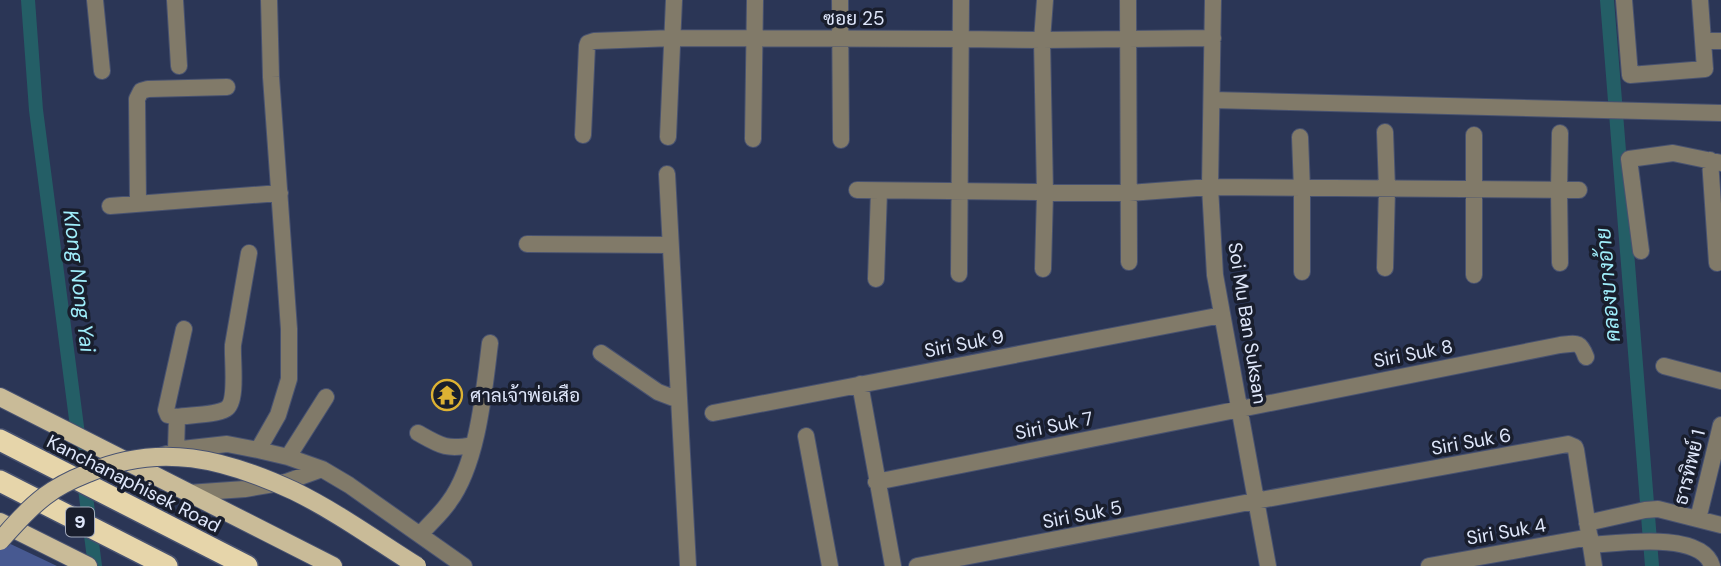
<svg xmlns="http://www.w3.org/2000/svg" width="1721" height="566" font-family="'DM Sans',Sarabun,sans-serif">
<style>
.green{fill:#475991}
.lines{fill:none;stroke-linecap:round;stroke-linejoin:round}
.canal{stroke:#245e66;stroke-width:14}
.minor-casing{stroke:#485270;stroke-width:18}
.major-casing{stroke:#485270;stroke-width:20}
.highway-casing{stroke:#485270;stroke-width:24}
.minor{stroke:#817a69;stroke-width:16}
.major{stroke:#c9bb98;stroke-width:18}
.highway{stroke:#e6d5aa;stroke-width:21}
.major-bridge-casing{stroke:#485270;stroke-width:20;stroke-linecap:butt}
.major-bridge{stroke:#c9bb98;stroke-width:18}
.labels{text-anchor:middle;stroke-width:7;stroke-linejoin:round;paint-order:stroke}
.shield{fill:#191e2d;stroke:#a4abbd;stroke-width:2}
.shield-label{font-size:18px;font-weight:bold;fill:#dfe7fb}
.street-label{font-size:19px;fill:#dfe7fb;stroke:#191e2d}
.poi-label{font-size:19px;fill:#dfe7fb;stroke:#191e2d;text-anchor:start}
.water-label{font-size:21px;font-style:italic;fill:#a0eefb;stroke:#191e2d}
</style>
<rect width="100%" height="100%" fill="#2b3656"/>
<path class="green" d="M 0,539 L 57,566 L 0,566 Z"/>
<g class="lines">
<path class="canal" d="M 28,0 L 36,110 L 95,566
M 1607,0 L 1652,566"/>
<g class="minor-casing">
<path id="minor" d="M 95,0 L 102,71
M 175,0 L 179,66
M 840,0 L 841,140
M 1128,0 L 1129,262
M 1213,0 L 1210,187 L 1215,275 L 1268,566
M 1624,0 L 1630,75 L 1705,69 L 1700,0
M 1703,41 L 1721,41
M 1212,100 L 1721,113
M 1385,132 L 1387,189 L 1385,268
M 583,135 L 587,46 L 588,43 L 594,41 L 673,38 L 961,39 L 1042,40 L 1213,38
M 668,137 L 674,0
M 1300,137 L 1302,189 L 1302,272
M 753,139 L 755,0
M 1710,160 L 1717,263
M 667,174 L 688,566
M 857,190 L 1129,193 L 1210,187 L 1579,190
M 138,204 L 137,99 L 141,91 L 148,89 L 227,87
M 110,206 L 280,193
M 527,244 L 670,245
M 1641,251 L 1629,159 L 1673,153 L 1721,163
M 1560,263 L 1559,190 L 1560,133
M 1043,269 L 1045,193 L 1042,40 L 1045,0
M 959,274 L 961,0
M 1474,275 L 1474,135
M 876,279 L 879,191
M 601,353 L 658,392 L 679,400
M 1664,366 L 1721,381
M 860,384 L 893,566
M 713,413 L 1222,315
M 177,417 L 168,415 L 166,410 L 184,329
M 418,433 C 441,446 446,450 473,445
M 806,436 L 830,566
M 176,450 L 177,417 C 190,415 216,415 226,409 C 238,402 232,359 233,345 L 249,253
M 258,450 L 278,415 L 289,379 L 289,329 L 271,77 L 269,0
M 160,456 L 182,449 L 227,444 L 258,450 L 288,457 L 322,469 L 349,485 L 464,566
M 288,457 L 326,397
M 876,482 L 1560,345 C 1577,343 1580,341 1586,357
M 188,493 L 245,489 L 286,482 L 322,469
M 1698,519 L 1721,425
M 1587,523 L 1645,510 L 1658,509 L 1721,525
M 420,535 C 429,524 441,514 449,502 C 478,463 484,391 490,343
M 1591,545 C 1620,543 1702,531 1712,566
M 917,566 L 1255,501 L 1568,444 L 1575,447 L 1576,450 L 1594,566
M 1429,566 L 1590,537"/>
</g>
<g class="major-casing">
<path id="major" d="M 0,397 L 333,566
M 0,522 L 88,566"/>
</g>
<g class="highway-casing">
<path id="highway" d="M 0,440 L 247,566
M 0,481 L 167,566"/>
</g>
<use href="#minor" class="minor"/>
<use href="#major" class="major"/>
<use href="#highway" class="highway"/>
<g class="major-bridge-casing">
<path id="major-bridge" d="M 0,541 C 14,525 28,509 45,496 C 58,486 73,479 88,473 C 160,442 225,459 294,491 C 337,512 377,541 417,566"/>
</g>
<use href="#major-bridge" class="major-bridge"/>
</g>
<defs>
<g id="temple-ring" transform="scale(1.575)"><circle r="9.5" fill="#191e2d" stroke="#ddb233" stroke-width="1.5"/><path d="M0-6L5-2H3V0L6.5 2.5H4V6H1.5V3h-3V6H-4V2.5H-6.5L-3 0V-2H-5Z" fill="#ddb233"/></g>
</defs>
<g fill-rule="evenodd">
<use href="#temple-ring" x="447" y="395"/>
</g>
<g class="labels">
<rect class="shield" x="66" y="507.5" width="28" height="29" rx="5"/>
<g class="shield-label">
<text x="80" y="528">9</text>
</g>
<g class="street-label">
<text x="854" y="25">ซอย 25</text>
<text transform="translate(1248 323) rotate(81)" y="7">Soi Mu Ban Suksan</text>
<text transform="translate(964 343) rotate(-11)" y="7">Siri Suk 9</text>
<text transform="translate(1413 353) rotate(-11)" y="7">Siri Suk 8</text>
<text transform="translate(1054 425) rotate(-11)" y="7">Siri Suk 7</text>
<text transform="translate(1471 441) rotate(-10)" y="7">Siri Suk 6</text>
<text transform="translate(1689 467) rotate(-76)" y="7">ธารทิพย์ 1</text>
<text transform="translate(134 483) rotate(27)" y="7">Kanchanaphisek Road</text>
<text transform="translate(1082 514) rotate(-11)" y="7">Siri Suk 5</text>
<text transform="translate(1506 531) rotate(-10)" y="7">Siri Suk 4</text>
</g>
<g class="poi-label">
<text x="470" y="402">ศาลเจ้าพ่อเสือ</text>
</g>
<g class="water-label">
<text transform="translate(79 281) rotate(83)" y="7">Klong Nong Yai</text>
<text transform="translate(1608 285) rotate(-95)" y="7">คลองบางอ้าย</text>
</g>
</g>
</svg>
